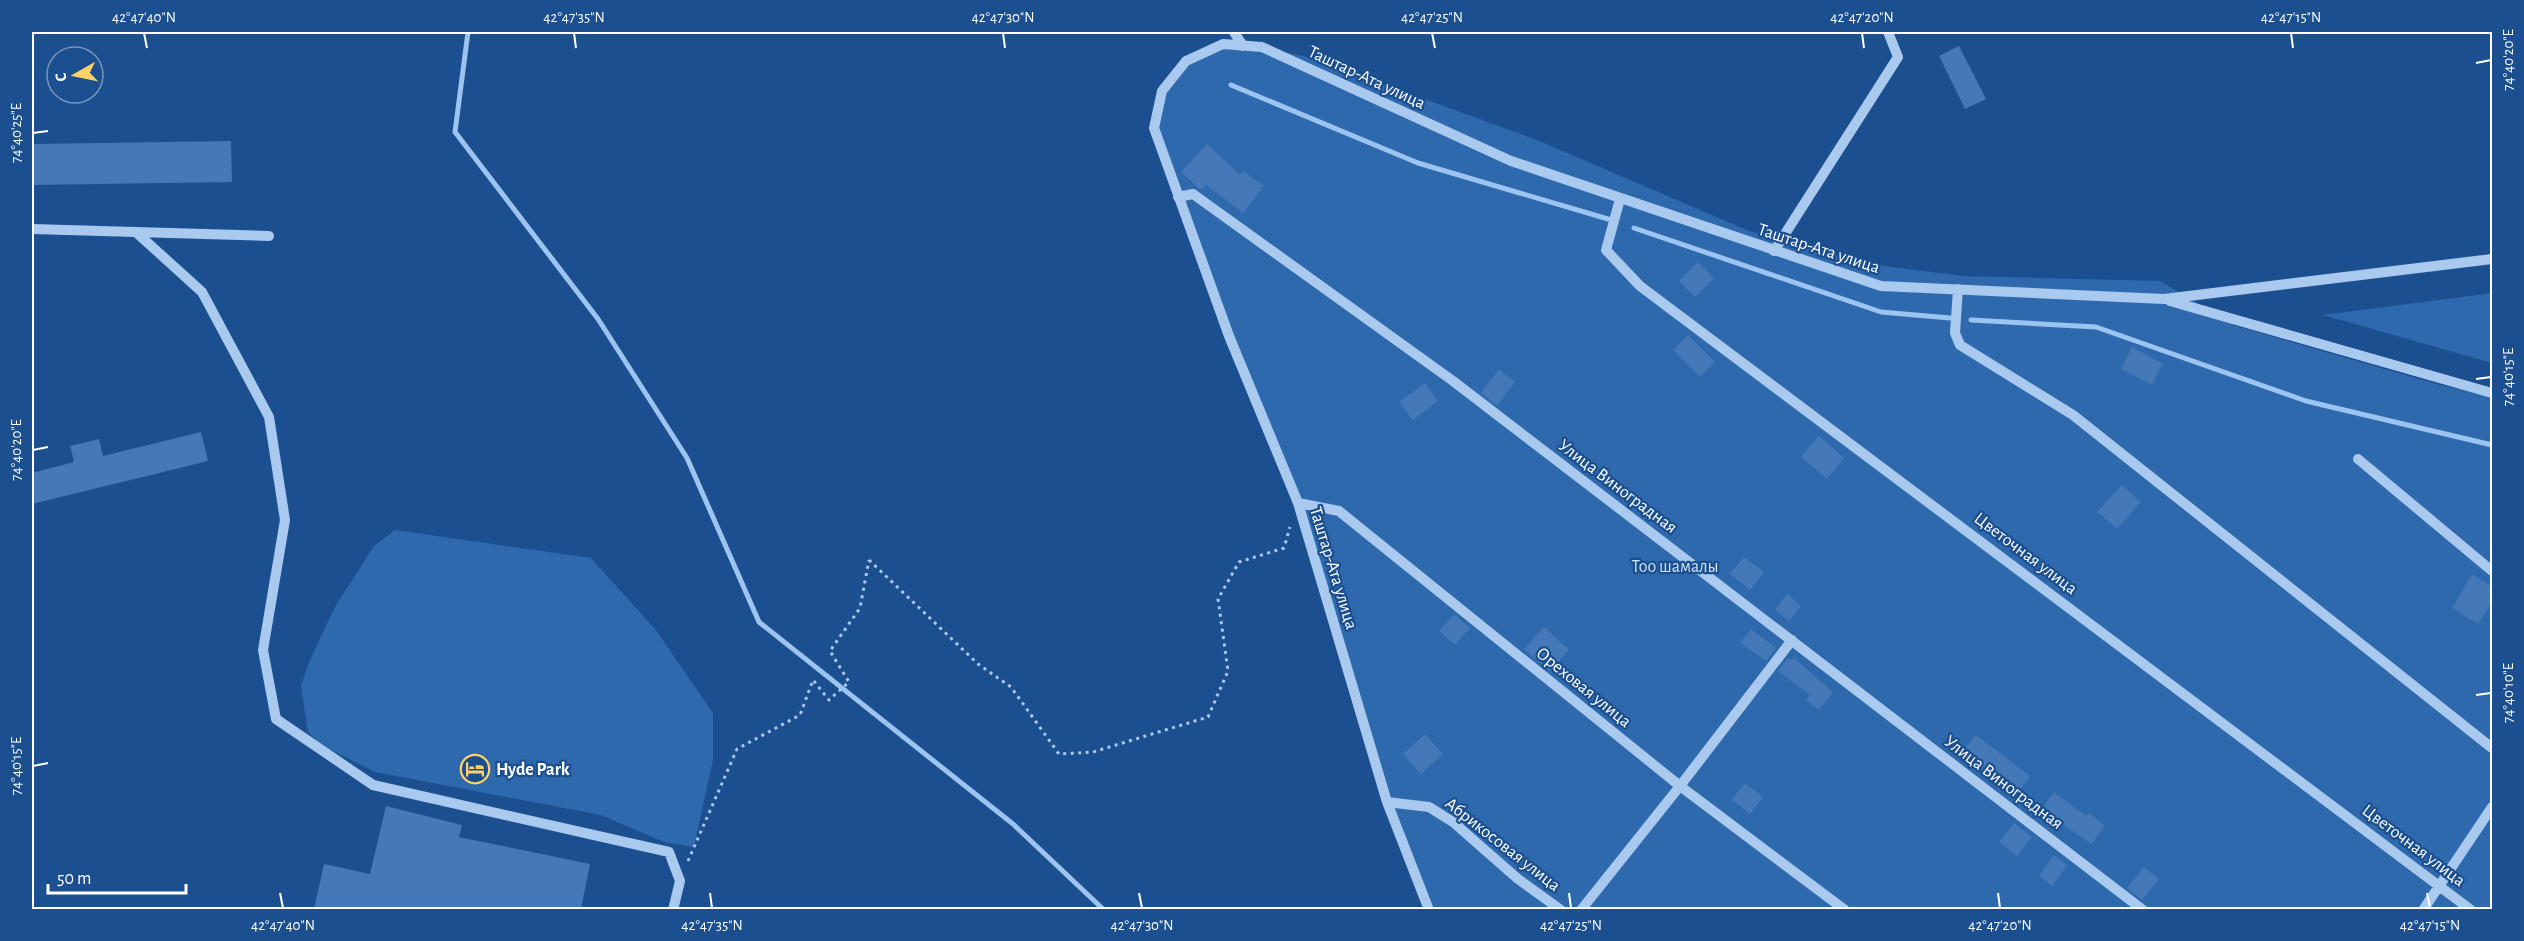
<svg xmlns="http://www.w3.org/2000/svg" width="2524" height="941" font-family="'Alegreya Sans',sans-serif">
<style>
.green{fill:#2e69ad}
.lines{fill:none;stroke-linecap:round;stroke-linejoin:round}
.stream{stroke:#9cc4f0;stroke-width:5}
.building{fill:#4478b7}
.path{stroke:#a9c9ee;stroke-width:3;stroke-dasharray:3 4.5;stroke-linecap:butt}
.minor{stroke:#a9c9ee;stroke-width:10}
.ticks{fill:none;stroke:#fff;stroke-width:2}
.labels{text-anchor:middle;stroke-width:4.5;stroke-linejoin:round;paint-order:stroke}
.street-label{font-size:18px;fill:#fff;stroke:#1b4f8f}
.park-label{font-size:18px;fill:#cfe3fa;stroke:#1b4f8f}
.poi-label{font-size:18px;font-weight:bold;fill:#fff;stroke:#1b4f8f;text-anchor:start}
.neatline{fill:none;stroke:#fff;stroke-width:2}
.ticks-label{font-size:15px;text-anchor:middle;fill:#fff}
</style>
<rect width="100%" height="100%" fill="#1b4f8f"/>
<path class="green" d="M 1223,44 L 1262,47 L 1312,58 L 1537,140 L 1749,231 L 1868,264 L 1964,276 L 2160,281 L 2236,326 L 2437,384 L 2492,397 L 2492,909 L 1429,909 L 1387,802 L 1298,503 L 1154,128 C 1165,74 1173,66 1223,44 Z
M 2492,293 L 2492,363 L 2323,315 Z
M 395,530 L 591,558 L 655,629 L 713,713 L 713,760 L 694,847 L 664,842 L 601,815 L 375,772 L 323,746 L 308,732 L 301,686 L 309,662 L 336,605 L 374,546 Z"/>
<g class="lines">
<path class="stream" d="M 468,32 L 455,132 L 598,319 L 687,458 L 759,622 L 1013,824 L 1104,910
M 1231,85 L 1418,163 L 1608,219
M 1634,228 L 1881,312 L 1950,318
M 1971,320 L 2096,327 L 2306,401 L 2492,445"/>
</g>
<path class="building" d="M 1959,46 L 1986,99 L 1965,109 L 1939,56 Z
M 231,141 L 232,182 L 32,185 L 32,144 Z
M 1207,144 L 1240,175 L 1243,171 L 1264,186 L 1243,213 L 1206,185 L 1201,190 L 1181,172 Z
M 1698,262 L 1714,278 L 1695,297 L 1679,281 Z
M 1688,335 L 1715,362 L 1700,377 L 1673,350 Z
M 2132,347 L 2163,364 L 2152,385 L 2121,369 Z
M 1499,369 L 1515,382 L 1497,406 L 1481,393 Z
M 1425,383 L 1438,401 L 1413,420 L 1399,402 Z
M 201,432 L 208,461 L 32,504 L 32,473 L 74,462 L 70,446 L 99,439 L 103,456 Z
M 1819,436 L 1844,458 L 1827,479 L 1801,457 Z
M 2122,485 L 2141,502 L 2117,529 L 2097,512 Z
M 1744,557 L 1764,572 L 1750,590 L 1730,574 Z
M 2472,574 L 2493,587 L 2493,601 L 2478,624 L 2452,608 Z
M 1787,594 L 1801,606 L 1789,621 L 1775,610 Z
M 1454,614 L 1470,628 L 1455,645 L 1439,631 Z
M 1544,627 L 1569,650 L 1550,671 L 1524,649 Z
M 1751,629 L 1776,648 L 1766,661 L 1740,643 Z
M 1788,658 L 1792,660 L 1794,658 L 1833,692 L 1819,710 L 1806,700 L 1810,695 L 1778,671 Z
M 1425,734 L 1443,754 L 1421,774 L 1403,754 Z
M 1976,735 L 2030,776 L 2017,794 L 1963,751 Z
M 1745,783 L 1763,797 L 1750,814 L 1732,800 Z
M 2054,792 L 2086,816 L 2089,813 L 2105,826 L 2091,844 L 2041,809 Z
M 386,806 L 462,825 L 459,837 L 590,864 L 581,909 L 314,909 L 324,864 L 370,874 Z
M 2014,823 L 2032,837 L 2017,856 L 1999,842 Z
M 2054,855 L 2067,866 L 2052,886 L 2039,876 Z
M 2144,867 L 2159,879 L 2142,900 L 2127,888 Z"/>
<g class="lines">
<path class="path" d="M 869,560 L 978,664 L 1011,687 L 1059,754 L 1093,752 L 1208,717 L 1228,671 L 1218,599 L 1239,562 L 1284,548 L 1290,527
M 688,861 L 737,749 L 800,715 L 813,680 L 829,700 L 849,682 L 830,651 L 860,608 L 869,560"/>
<path class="minor" d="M 1234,32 L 1243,46
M 1178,197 L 1193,194 L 1453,381 L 2143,910
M 1620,199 L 1606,250 L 1640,286 L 2471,910
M 32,229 L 269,236
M 138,234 L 202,292 L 269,417 L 285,520 L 263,650 L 276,719 L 373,785 L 669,852 L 680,881 L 673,910
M 1774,251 L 1898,57 L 1888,32
M 1958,289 L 1955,333 L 1960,345 L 2073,415 L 2492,748
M 2170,301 L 2492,393
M 2358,459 L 2492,571
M 1298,503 L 1339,511 L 1680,786 L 1845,910
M 1387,802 L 1429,807 L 1453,822 L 1518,879 L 1561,910
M 1429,910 L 1387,802 L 1298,503 L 1229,336 L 1154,128 L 1162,91 L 1186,61 L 1223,44 L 1262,47 L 1511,161 L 1881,286 L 2164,299 L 2492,259
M 1581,910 L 1680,786 L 1792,640
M 2423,910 L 2492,807"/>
</g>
<path class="ticks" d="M 144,33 L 147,48M 574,33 L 576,48M 1003,33 L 1005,48M 1432,33 L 1435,48M 1862,33 L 1864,48M 2291,33 L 2293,48M 2476,63 L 2491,60M 33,133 L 48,131M 2476,379 L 2491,377M 33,450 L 48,447M 2476,695 L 2491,693M 33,766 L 48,763M 280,893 L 283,908M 710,893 L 712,908M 1139,893 L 1142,908M 1569,893 L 1571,908M 1998,893 L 2000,908M 2427,893 L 2430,908"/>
<defs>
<g id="hotel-ring" transform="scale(1.5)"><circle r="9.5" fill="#1b4f8f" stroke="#ffd166" stroke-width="1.5"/><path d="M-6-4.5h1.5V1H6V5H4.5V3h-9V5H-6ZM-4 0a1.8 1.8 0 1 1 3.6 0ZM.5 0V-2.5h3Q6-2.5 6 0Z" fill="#ffd166"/></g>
</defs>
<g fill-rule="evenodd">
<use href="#hotel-ring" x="475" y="769"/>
</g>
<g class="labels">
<g class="street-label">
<text transform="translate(1367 77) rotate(25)" y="6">Таштар-Ата улица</text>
<text transform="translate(1819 248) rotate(18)" y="6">Таштар-Ата улица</text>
<text transform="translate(1618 486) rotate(37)" y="6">Улица Виноградная</text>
<text transform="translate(2026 553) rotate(37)" y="6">Цветочная улица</text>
<text transform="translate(1334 568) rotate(73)" y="6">Таштар-Ата улица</text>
<text transform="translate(1584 687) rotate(39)" y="6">Ореховая улица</text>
<text transform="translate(2004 782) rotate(37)" y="6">Улица Виноградная</text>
<text transform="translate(1503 844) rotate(38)" y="6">Абрикосовая улица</text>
<text transform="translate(2414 845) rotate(37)" y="6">Цветочная улица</text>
</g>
<g class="park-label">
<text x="1675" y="572">Тоо шамалы</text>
</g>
<g class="poi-label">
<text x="496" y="775">Hyde Park</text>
</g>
</g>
<rect width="2524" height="941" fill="none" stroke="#1b4f8f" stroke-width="66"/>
<g transform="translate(75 75) rotate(261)"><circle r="28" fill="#1b4f8f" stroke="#7695bc" stroke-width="1.5"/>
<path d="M0-4.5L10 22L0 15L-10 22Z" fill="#ffd166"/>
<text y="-9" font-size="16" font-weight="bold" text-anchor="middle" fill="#ffffff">С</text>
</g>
<path d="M48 884v9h138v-9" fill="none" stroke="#ffffff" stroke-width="3"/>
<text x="57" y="884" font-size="18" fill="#ffffff" stroke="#1b4f8f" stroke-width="4.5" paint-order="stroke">50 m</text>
<rect x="33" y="33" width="2458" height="875" class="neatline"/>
<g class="ticks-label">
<text x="144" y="22">42°47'40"N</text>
<text x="574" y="22">42°47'35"N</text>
<text x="1003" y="22">42°47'30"N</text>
<text x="1432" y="22">42°47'25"N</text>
<text x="1862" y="22">42°47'20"N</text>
<text x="2291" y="22">42°47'15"N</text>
<text transform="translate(2508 60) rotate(-90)" y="5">74°40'20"E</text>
<text transform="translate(16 133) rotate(-90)" y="5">74°40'25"E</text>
<text transform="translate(2508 377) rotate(-90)" y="5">74°40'15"E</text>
<text transform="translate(16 450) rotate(-90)" y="5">74°40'20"E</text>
<text transform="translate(2508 693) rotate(-90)" y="5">74°40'10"E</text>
<text transform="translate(16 766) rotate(-90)" y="5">74°40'15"E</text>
<text x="283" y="930">42°47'40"N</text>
<text x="712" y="930">42°47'35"N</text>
<text x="1142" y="930">42°47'30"N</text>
<text x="1571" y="930">42°47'25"N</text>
<text x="2000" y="930">42°47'20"N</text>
<text x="2430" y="930">42°47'15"N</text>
</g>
</svg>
